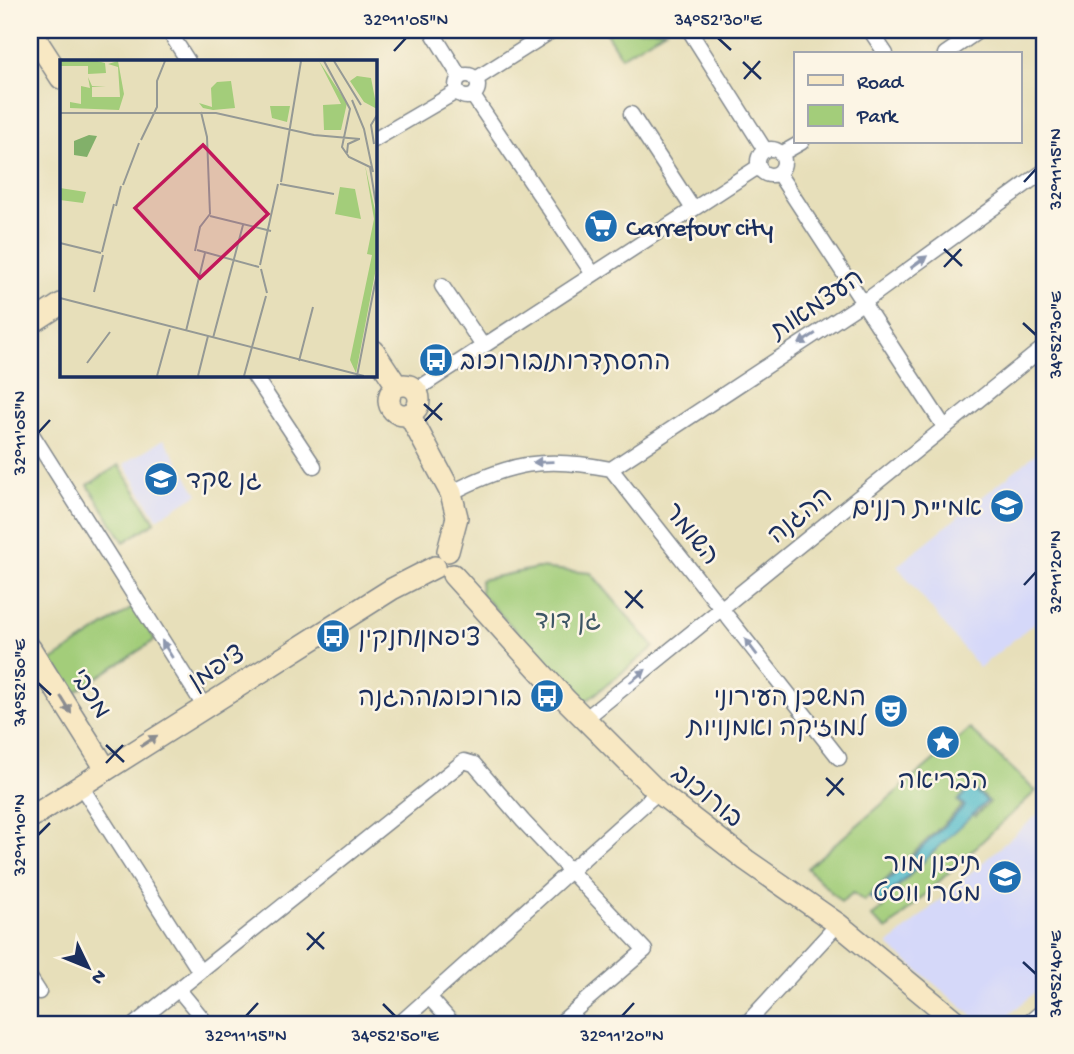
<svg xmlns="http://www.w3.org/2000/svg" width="1074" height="1054" font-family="'Gochi Hand','Playpen Sans Hebrew',sans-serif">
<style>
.built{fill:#d5d8f9}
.green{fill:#a3cd7a;stroke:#5f7e6c;stroke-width:2}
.water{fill:#4ebaca;stroke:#347494;stroke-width:2}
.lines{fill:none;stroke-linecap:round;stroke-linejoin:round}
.street-casing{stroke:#81878c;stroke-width:17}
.secondary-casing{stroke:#81878c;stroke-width:24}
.street{stroke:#fff;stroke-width:14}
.secondary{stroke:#f8e8c3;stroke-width:21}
.oneway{fill:#8d97ae}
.oneway2{fill:#8a8c90}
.ticks{fill:none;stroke:#1b2f5e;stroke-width:2.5}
.labels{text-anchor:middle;stroke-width:5;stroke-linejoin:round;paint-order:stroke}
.poi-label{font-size:26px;fill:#1b2f5e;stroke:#fcf5e5;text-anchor:start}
.street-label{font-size:26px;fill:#1b2f5e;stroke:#fcf5e5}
.park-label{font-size:26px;fill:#3d5665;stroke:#fcf5e5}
.inset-road{fill:none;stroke:#959995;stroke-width:2}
.view{fill:#c2185b;fill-opacity:0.15;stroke:#c2185b;stroke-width:3.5}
.inset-edge{fill:none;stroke:#1b2f5e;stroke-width:3.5}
.neatline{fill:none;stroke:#1b2f5e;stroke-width:2.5}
.ticks-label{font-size:18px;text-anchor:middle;fill:#1b2f5e}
</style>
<rect width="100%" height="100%" fill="#fcf5e5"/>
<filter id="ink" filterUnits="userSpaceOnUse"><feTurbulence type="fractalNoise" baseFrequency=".0143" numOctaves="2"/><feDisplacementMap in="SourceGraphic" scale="14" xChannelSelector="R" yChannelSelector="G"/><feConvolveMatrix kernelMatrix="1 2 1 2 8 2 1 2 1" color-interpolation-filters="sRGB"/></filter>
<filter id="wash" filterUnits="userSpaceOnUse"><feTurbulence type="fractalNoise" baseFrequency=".00686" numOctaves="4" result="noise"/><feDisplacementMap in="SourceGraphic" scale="28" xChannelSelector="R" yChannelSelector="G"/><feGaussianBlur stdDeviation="1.57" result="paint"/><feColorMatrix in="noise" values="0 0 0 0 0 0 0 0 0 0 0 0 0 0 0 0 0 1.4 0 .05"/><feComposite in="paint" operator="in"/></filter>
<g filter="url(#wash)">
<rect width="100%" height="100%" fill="#e7dfba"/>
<path class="built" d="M 164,439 L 198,494 L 157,519 L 124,464 Z
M 1044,447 L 1044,615 L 979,668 L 897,566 Z
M 1044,809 L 1044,984 L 1000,1023 L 982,1024 L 888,945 Z"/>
<path class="green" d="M 604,30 L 665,30 L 621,57 Z
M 119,465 L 155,522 L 124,542 L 88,485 Z
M 538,568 L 591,573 L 654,647 L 584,703 L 481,594 L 480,580 Z
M 134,607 L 155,640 L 69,696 L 48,663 Z
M 970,729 L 1036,791 L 887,930 L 871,917 L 883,908 L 880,905 L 972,814 L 975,816 L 990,802 L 972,787 L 957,801 L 962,806 L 864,901 L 853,893 L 841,902 L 807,868 Z"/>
<path class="water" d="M 971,788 L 987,801 L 878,904 L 870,898 L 965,806 L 959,800 Z"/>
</g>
<g filter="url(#ink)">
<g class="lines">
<g class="street-casing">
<path id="street" d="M 168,30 L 188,61
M 431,30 L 460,77
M 689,30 L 765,150
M 870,30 L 886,54
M 945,54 L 980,30
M456 86a11 11 0 1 1 22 0a11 11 0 1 1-22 0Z
M 476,79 L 553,30
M 473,96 L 593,274
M 631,114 L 693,209
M 374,140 L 456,92
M758 162a13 13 0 1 1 26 0a13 13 0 1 1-26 0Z
M 781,154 L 802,142
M 778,173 L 945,428
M 442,286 L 483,346
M 253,374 L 314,466
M 416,390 L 758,167
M 30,431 L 204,706
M 611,469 L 864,302 L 1044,171
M 451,493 C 510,462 545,456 611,469 L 839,758
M 585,719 L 1044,347
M 81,786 L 200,972
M 30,978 L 39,992
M 179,990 L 207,1024
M 429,997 L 453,1024
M 135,1024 L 464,761 L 474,764 L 523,821 L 645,950 L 559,1024
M 399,1024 L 658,792
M 746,1024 L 838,924
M 1027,1024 L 1044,1010"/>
</g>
<g class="secondary-casing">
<path id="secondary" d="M 30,30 L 61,78
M 30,324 L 61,304
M 374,351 L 397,386
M389 400a15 15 0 1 1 30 0a15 15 0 1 1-30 0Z
M 409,414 L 451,493 L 457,517 L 448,551
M 453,575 L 566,700 L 658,792 L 746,860 L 838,924 L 959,1024
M 30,648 L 106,769
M 30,818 L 392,589 L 435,567"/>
</g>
<use href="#street" class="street"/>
<use href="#secondary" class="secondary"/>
</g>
<defs><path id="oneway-solid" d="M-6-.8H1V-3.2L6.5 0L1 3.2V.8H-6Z" transform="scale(1.75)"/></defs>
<g class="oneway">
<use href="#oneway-solid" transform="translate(919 262) rotate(-36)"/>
<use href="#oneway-solid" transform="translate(807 339) rotate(147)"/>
<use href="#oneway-solid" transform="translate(543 462) rotate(178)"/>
<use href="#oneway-solid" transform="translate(751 647) rotate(-127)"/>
<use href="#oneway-solid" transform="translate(167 649) rotate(-122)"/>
<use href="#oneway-solid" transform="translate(638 676) rotate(-39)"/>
</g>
<g class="oneway2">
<use href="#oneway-solid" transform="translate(66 705) rotate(58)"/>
<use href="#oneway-solid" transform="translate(149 741) rotate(-33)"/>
</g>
</g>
<path class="ticks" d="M 718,38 L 731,50M 394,51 L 406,38M 743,62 L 761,79M 744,79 L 760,61M 1024,182 L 1036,169M 944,249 L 962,266M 944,267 L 961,249M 1023,323 L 1036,335M 424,404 L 442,420M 425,421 L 442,403M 38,433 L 50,420M 1024,585 L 1036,572M 625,591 L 643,608M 626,608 L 642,590M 38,683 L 51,695M 106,745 L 124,762M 106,763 L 123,745M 826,778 L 844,795M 827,796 L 843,778M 38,835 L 50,823M 307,933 L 324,949M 307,950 L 324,932M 1023,962 L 1036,974M 383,1004 L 395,1016M 246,1016 L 258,1003M 622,1016 L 634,1003"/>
<defs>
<g id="supermarket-disc" transform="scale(1.75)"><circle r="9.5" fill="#1f6fb2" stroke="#fcf5e5"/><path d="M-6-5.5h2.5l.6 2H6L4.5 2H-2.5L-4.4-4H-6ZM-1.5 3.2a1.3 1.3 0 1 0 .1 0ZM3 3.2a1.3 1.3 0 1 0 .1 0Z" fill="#fff"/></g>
<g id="bus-disc" transform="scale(1.75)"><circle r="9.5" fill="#1f6fb2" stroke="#fcf5e5"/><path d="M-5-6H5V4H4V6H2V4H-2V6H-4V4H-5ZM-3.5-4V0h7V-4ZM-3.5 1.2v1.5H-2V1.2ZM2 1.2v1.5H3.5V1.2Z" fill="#fff"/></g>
<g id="school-disc" transform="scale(1.75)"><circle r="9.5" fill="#1f6fb2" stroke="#fcf5e5"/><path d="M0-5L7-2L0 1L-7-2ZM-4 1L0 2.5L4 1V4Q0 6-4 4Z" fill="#fff"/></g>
<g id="theatre-disc" transform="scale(1.75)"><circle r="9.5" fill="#1f6fb2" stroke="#fcf5e5"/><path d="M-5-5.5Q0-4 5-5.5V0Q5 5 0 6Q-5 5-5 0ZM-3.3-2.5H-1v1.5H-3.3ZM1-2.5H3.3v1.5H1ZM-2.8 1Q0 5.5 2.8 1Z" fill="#fff"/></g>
<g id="sight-disc" transform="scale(1.75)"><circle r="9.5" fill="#1f6fb2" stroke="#fcf5e5"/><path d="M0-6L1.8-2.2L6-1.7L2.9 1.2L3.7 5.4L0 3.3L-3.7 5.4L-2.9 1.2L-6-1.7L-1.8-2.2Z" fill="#fff"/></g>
</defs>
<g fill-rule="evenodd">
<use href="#supermarket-disc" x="601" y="226"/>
<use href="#bus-disc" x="436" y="360"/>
<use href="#school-disc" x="161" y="479"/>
<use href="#school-disc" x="1007" y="506"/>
<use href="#bus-disc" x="333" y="636"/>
<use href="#bus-disc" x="547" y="696"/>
<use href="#theatre-disc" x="891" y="711"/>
<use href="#sight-disc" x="943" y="742"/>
<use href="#school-disc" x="1005" y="877"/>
</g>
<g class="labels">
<g class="poi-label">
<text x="626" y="235">Carrefour city</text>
<text x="460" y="369">ההסתדרות/בורוכוב</text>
<text x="186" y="488">גן שקד</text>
<text x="982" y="515" text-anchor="end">אמי"ת רננים</text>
<text x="358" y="645">ציפמן/חנקין</text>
<text x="522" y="705" text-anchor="end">בורוכוב/ההגנה</text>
<text x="866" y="705" text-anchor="end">המשכן העירוני<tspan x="866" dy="30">למוזיקה ואמנויות</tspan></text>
<text x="943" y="788" text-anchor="middle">הבריאה</text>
<text x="981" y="871" text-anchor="end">תיכון מור<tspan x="981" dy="30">מטרו ווסט</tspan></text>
</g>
<g class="street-label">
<text transform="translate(816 303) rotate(-34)" y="9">העצמאות</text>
<text transform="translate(799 514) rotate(-39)" y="9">ההגנה</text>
<text transform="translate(693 533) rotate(51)" y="9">השומר</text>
<text transform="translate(216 666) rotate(-32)" y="9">ציפמן</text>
<text transform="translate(92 693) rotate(58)" y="9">מכבי</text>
<text transform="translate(708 795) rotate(39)" y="9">בורוכוב</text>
</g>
<g class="park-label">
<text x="568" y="628">גן דוד</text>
</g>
</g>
<g transform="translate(60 60)">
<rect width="317" height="317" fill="#e7dfba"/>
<path d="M 0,1 L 37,1 L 45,3 L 46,13 L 28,14 L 28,6 L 0,6 ZM 58,1 L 64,34 L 59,50 L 10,48 L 10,42 L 21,44 L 21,26 L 30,28 L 28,17 L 32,26 L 46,27 L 32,27 L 32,37 L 60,37 L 58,7 L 48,4 ZM 259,1 L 287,43 L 281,70 L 264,70 L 263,45 L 281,44 ZM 297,16 L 311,18 L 317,49 L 304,42 L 290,21 ZM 171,21 L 175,48 L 153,50 L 143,48 L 139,43 L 152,47 L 151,28 L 157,22 ZM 210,46 L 230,46 L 227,62 L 212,58 ZM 305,105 L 317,159 L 317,203 L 296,313 L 290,300 L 312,195 L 307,194 L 314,159 ZM 280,127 L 295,129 L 301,159 L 275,154 ZM 0,128 L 26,132 L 23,143 L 0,140 Z" fill="#a3cd7a"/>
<path d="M 29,75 L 37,76 L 27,97 L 14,95 L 14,81 Z" fill="#82b06a"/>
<path class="inset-road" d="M 264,1 L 290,49 L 282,87 L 289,97 L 310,107 L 317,151M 274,1 L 301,45M 292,40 L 304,69 L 313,112M 141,52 L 147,77 L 150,154M 0,53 L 156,53 L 254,75 L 300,79M 81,80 L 97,47 L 97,21 L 105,1M 314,84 L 311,65 L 317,55M 287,93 L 288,84 L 299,79M 221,122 L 241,1M 220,124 L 274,134M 63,125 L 79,83M 57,141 L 56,146 L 61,126M 150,156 L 211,171M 0,183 L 41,193M 137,190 L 199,207M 135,191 L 140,167 L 150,154M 42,192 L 54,144M 200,205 L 218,124M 201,209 L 207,233M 34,232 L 43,195M 0,238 L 304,316M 126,271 L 145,193M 153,278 L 183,165M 239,301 L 253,247M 27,303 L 50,272M 97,316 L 110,269M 138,316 L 148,276M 184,316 L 206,236M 297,316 L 317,213"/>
<path class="view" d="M 143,85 L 208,154 L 140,218 L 75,148 Z"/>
<rect width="317" height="317" class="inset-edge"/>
</g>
<rect width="1074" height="1054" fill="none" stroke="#fcf5e5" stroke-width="77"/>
<rect x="794" y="52" width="228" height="91" fill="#fcf5e5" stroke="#a2a6af" stroke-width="2"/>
<rect x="808" y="75" width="35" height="10" fill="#f8e8c3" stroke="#a2a6af" stroke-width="2"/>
<text x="857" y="88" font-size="21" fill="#1b2f5e">Road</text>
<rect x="808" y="105" width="35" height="21" fill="#a3cd7a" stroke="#a2a6af" stroke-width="2"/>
<text x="857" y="122" font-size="21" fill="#1b2f5e">Park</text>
<g transform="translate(88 967) rotate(133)" stroke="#fcf5e5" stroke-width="5" paint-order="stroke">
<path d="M0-5L12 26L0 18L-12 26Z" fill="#1b2f5e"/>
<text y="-10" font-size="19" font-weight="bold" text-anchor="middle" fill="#1b2f5e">N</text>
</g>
<rect x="38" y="38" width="998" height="978" class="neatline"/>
<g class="ticks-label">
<text x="406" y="25">32°11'05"N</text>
<text x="718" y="25">34°52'30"E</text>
<text transform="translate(1055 169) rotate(-90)" y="6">32°11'15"N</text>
<text transform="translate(1055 335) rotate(-90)" y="6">34°52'30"E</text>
<text transform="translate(19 433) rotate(-90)" y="6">32°11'05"N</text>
<text transform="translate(1055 572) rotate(-90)" y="6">32°11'20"N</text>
<text transform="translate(19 683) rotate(-90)" y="6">34°52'50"E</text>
<text transform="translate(19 835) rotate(-90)" y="6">32°11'10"N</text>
<text transform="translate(1055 974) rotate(-90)" y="6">34°52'40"E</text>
<text x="246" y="1041">32°11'15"N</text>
<text x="395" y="1041">34°52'50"E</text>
<text x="622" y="1041">32°11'20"N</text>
</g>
</svg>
